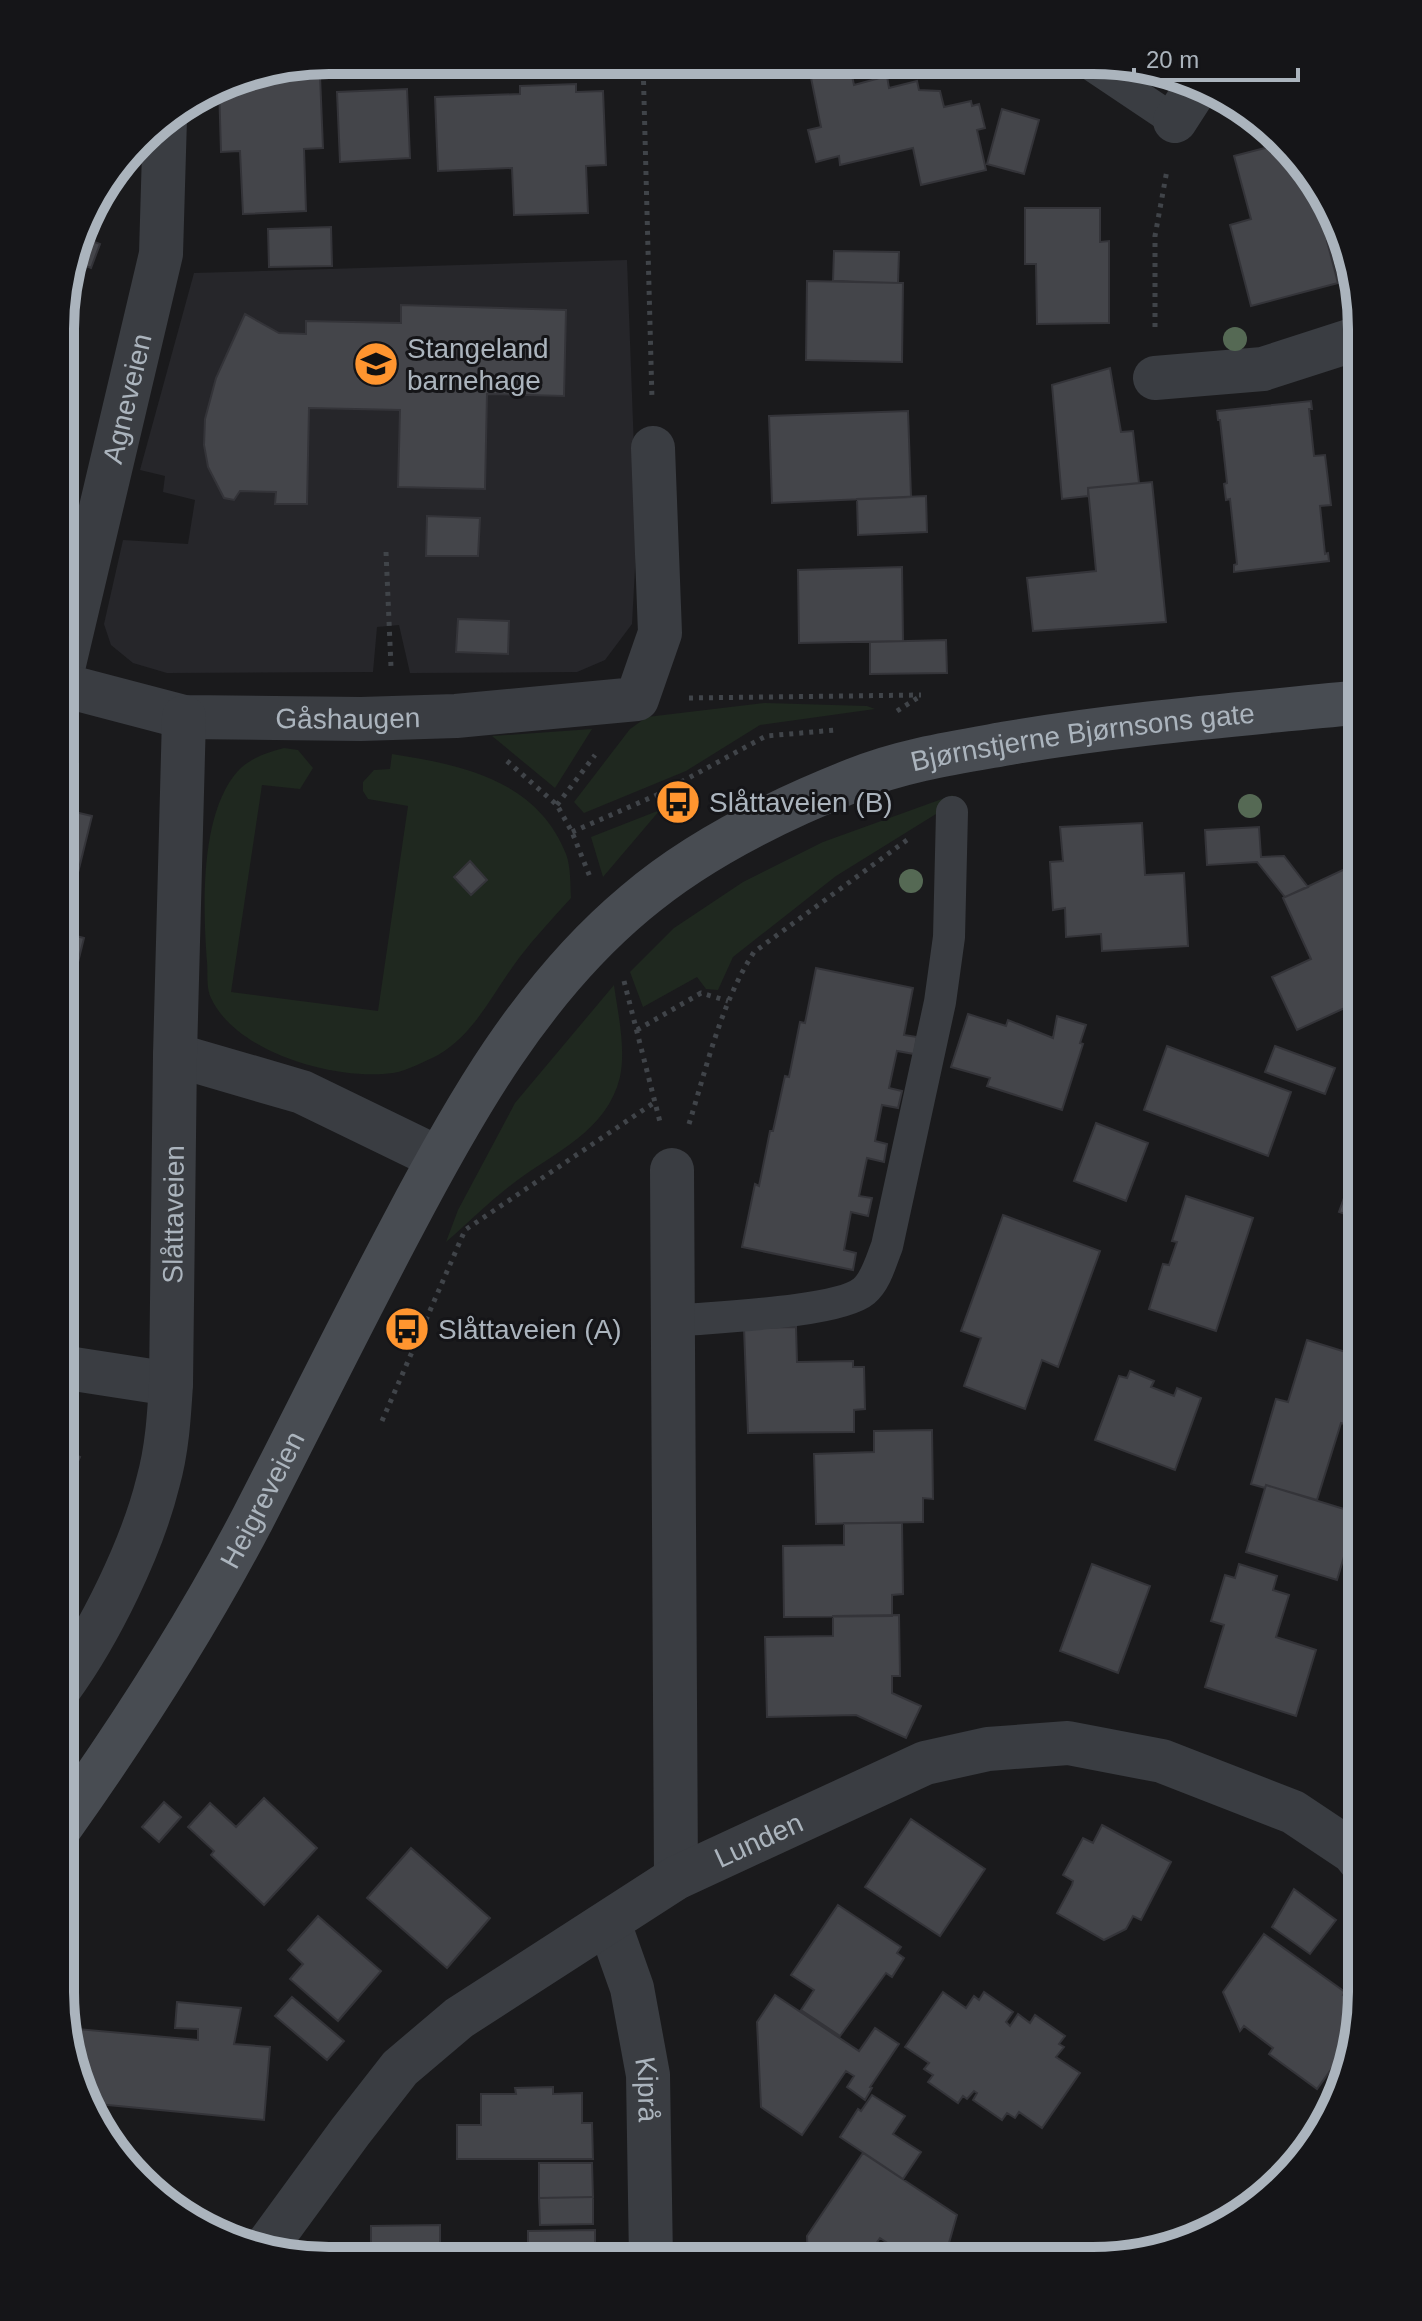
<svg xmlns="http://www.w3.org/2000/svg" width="1422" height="2321" font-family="Helvetica,sans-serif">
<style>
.built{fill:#26262a}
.green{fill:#1f281f}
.building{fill:#44454a;stroke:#343439;stroke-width:2}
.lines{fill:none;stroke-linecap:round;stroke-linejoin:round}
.path{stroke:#404449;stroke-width:5;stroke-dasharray:4 6;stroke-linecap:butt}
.lane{stroke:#3a3d42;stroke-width:32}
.street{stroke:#3a3d42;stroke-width:44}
.secondary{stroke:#484c52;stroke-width:44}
.tree{fill:#556954}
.labels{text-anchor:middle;stroke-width:6;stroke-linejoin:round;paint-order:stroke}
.poi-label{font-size:28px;fill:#abb4bd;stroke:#151518;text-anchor:start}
.street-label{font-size:28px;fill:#abb4bd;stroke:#151518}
.rim{fill:none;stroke:#abb4bd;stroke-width:10}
</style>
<rect width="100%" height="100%" fill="#1a1a1c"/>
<path class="built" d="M 627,260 L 637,531 L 632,624 L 605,660 L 577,672 L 410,673 L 399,625 L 377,627 L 373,672 L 167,673 L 133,663 L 111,645 L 104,624 L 123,540 L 188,544 L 195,500 L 163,492 L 165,476 L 140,470 L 194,273 Z"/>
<path class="green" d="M 765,703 L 867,706 L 875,709 L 760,725 L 686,771 L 584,813 L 574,802 L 630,729 L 647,717 Z
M 592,729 L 555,788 L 492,736 Z
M 284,748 L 298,750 L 313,768 L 300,789 L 262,785 L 231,992 L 378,1011 L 408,806 L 368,799 L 363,791 L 363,782 L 374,770 L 390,769 L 392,754 C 462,765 537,780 566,854 C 571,867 570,884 571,898 C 553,918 535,937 519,958 C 494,991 475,1034 438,1055 C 426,1061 406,1071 393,1073 C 337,1081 236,1053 211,998 C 206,988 208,973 207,962 C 203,909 200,822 233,777 C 246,759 263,754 284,748 Z
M 953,795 L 936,814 L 836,876 L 733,957 L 718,990 L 706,989 L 697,977 L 643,1007 L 630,972 L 674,928 L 743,882 L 823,842 Z
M 660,810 L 603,877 L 591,837 Z
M 614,985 C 618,1014 626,1048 620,1077 C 607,1131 555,1152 515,1182 C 491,1200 468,1223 446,1242 L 458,1210 L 515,1103 Z"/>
<path class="building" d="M 836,61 L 849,62 L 854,85 L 887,76 L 889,88 L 917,81 L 919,90 L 940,91 L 944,107 L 971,101 L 972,106 L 979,104 L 985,128 L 977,130 L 986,170 L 921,185 L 913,148 L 840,165 L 839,156 L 816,162 L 808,130 L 821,127 L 809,68 Z
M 320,76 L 323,148 L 304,149 L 306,211 L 243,214 L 240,151 L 221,152 L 219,85 L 231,79 Z
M 576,84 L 576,92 L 603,91 L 606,165 L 586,166 L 588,213 L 514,215 L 512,168 L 438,171 L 435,97 L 520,94 L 520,86 Z
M 407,89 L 410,158 L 340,162 L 337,92 Z
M 1002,109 L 1039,120 L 1024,174 L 987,164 Z
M 1268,130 L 1342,226 L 1344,236 L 1327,241 L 1338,283 L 1251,306 L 1230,225 L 1251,219 L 1234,156 L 1265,148 L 1261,131 Z
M 95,200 L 82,237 L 100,244 L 91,268 L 72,261 L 88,210 Z
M 1025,208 L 1100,208 L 1100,242 L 1109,241 L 1109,323 L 1037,324 L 1036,264 L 1025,264 Z
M 331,227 L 332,266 L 269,267 L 268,229 Z
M 834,251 L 899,252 L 898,283 L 833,281 Z
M 807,281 L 903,283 L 902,362 L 806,360 Z
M 401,305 L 566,310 L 564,396 L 487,394 L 485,489 L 398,487 L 400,410 L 309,408 L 307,504 L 275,504 L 276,492 L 240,491 L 234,500 L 224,498 L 208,467 L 204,445 L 205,419 L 216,378 L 245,314 L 279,333 L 306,334 L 306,321 L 401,323 Z
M 1110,368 L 1121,432 L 1133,431 L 1139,483 L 1088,488 L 1088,496 L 1062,499 L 1052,385 Z
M 1311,401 L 1312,409 L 1309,409 L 1314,456 L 1325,455 L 1331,505 L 1320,506 L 1325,554 L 1328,553 L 1329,561 L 1234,572 L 1234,565 L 1237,564 L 1230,499 L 1226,500 L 1224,484 L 1227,483 L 1220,420 L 1218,420 L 1217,411 Z
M 908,411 L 911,497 L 772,503 L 769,416 Z
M 1152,482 L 1166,622 L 1033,631 L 1027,578 L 1096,571 L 1088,488 Z
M 926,496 L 927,532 L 858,535 L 857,499 Z
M 427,516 L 480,518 L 478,556 L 426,556 Z
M 902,567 L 903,641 L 799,643 L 798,570 Z
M 458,619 L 509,621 L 508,654 L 456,652 Z
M 946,640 L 947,673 L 870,674 L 870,642 Z
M 62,809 L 92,816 L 68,913 L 61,911 Z
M 1142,823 L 1145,875 L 1184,873 L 1188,946 L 1102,951 L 1101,934 L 1066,937 L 1065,908 L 1053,910 L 1050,862 L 1063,861 L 1060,827 Z
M 1259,827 L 1261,857 L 1284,856 L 1308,887 L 1285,897 L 1257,862 L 1207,865 L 1205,830 Z
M 470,861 L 487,880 L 471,895 L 454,877 Z
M 1362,861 L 1362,1000 L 1297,1030 L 1272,977 L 1311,959 L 1283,898 Z
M 61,932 L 84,938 L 61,1031 Z
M 816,968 L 913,988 L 904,1035 L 917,1037 L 914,1054 L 897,1051 L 889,1088 L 902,1091 L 898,1108 L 882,1105 L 875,1141 L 887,1144 L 884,1162 L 867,1158 L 859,1196 L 872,1198 L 868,1216 L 851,1212 L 844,1250 L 856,1253 L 853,1270 L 742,1247 L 755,1184 L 759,1186 L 770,1131 L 773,1131 L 785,1076 L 789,1077 L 800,1022 L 805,1023 Z
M 968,1014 L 1006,1026 L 1008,1020 L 1053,1038 L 1057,1016 L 1086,1025 L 1080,1043 L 1083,1044 L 1062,1110 L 987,1086 L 990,1078 L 951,1067 Z
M 1167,1046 L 1291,1092 L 1268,1156 L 1144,1110 Z
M 1275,1046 L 1335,1068 L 1325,1094 L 1265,1072 Z
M 61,1055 L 78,1059 L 61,1129 Z
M 1096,1123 L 1148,1143 L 1126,1201 L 1074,1181 Z
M 1362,1148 L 1362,1220 L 1339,1212 Z
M 61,1178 L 71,1180 L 61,1222 Z
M 1186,1196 L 1253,1218 L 1216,1331 L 1149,1309 L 1163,1264 L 1169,1265 L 1177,1242 L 1172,1241 Z
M 1003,1215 L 1100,1251 L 1058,1367 L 1042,1360 L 1025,1409 L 964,1386 L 981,1338 L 961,1331 Z
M 796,1327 L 797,1362 L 853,1361 L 853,1367 L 864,1367 L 865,1409 L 854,1410 L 854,1432 L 748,1433 L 744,1328 Z
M 1307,1340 L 1362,1357 L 1362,1429 L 1341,1423 L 1317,1500 L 1266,1485 L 1265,1488 L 1251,1484 L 1276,1399 L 1288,1402 Z
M 1130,1371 L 1154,1381 L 1151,1387 L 1174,1396 L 1177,1388 L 1201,1398 L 1175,1470 L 1095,1440 L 1119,1376 L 1127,1378 Z
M 932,1430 L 933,1499 L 923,1498 L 923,1522 L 816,1524 L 814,1454 L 874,1452 L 874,1431 Z
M 61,1448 L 80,1457 L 61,1496 Z
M 1266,1485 L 1357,1513 L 1337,1580 L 1246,1552 Z
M 844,1523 L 902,1523 L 903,1594 L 892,1595 L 892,1616 L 784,1617 L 783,1546 L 844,1545 Z
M 1092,1564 L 1150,1586 L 1118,1673 L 1060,1651 Z
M 1239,1564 L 1277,1576 L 1273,1590 L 1289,1595 L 1276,1637 L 1316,1650 L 1296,1716 L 1205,1687 L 1224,1625 L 1211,1621 L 1225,1575 L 1235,1578 Z
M 899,1615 L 900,1676 L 892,1676 L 892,1693 L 921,1706 L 906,1738 L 856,1715 L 767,1717 L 765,1637 L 833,1636 L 833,1616 Z
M 264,1798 L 317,1848 L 264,1905 L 211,1855 L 214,1851 L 188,1827 L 210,1803 L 236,1827 Z
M 164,1802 L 181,1817 L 159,1842 L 142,1827 Z
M 911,1819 L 985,1869 L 940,1936 L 865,1887 Z
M 1102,1825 L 1171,1862 L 1141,1920 L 1133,1916 L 1126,1929 L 1104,1940 L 1057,1913 L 1072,1885 L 1073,1881 L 1063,1875 L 1083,1838 L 1093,1843 Z
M 411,1848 L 490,1918 L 447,1968 L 367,1898 Z
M 1294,1889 L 1336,1920 L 1310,1954 L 1272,1927 Z
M 838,1905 L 901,1947 L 897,1953 L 904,1958 L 892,1977 L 886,1973 L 840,2036 L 801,2010 L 814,1990 L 791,1975 Z
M 318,1916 L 381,1971 L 338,2021 L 290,1979 L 303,1964 L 288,1950 Z
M 1264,1934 L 1345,1992 L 1343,1995 L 1361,2009 L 1355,2036 L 1317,2089 L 1269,2054 L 1273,2048 L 1244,2026 L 1240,2031 L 1223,1992 Z
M 943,1992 L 966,2008 L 974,1996 L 979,2000 L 984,1992 L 1013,2012 L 1006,2022 L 1010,2026 L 1018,2014 L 1030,2023 L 1035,2015 L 1065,2036 L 1059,2044 L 1064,2047 L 1056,2057 L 1080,2073 L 1042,2128 L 1019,2112 L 1015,2118 L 1007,2113 L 1002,2120 L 973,2100 L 977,2093 L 974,2091 L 967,2099 L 963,2096 L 958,2103 L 928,2082 L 933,2075 L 924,2069 L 929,2063 L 905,2047 Z
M 775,1995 L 859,2051 L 875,2028 L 899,2044 L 870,2087 L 872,2088 L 865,2100 L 847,2087 L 854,2076 L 846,2071 L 802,2135 L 761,2107 L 757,2022 Z
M 292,1997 L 344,2041 L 327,2060 L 275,2016 Z
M 177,2002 L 241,2008 L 234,2044 L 270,2047 L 264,2120 L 87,2103 L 80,2095 L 67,2028 L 198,2040 L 198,2029 L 175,2028 Z
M 1346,2074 L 1342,2095 L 1340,2097 L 1332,2083 Z
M 553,2087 L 553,2094 L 582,2093 L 582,2123 L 592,2123 L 593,2159 L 457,2159 L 457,2125 L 481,2125 L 481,2094 L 516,2094 L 515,2088 Z
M 872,2095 L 905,2116 L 893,2134 L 921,2152 L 903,2179 L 840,2137 L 858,2109 L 861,2111 Z
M 863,2153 L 957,2215 L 949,2243 L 958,2250 L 951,2261 L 913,2260 L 880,2238 L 868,2255 L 869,2260 L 808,2260 L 807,2236 Z
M 539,2163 L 592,2163 L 593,2197 L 539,2198 Z
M 593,2197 L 593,2224 L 540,2225 L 539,2198 Z
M 440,2225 L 440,2259 L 347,2259 L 347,2257 L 371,2256 L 371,2226 Z
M 595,2230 L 595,2260 L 528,2259 L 528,2231 Z"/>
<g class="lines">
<path class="path" d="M 643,61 L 652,400
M 1155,327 L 1155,236 L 1167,170
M 386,552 L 391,667
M 689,698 L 921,695
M 897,711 L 919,697
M 507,761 L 557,805 L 572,832 L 590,877
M 557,805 L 595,755
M 572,832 L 659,794 L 766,736 L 836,730
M 624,981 L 660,1122
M 637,1030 L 701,993 L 728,1001
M 689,1124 C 707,1066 721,1003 754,952 L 907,840
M 382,1421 L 465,1230 L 655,1102"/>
<path class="lane" d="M 1087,62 L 1175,121
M 673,1321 C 711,1317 838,1313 864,1291 C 876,1281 881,1261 887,1246 L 940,1002 L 949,937 L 952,812"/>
<g class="street">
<path d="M 1175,121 L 1195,90"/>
<path d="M 1155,378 L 1263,369 L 1362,337"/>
<path id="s1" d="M 62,673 L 161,254 L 165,118"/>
<path id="s2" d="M 62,685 L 184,717 L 361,719 L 456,716 L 637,699 L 660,633 L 653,448"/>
<path d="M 175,1055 L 302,1092 L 438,1158"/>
<path d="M 672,1170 L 676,1878"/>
<path d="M 61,1367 L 171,1384"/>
<path id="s3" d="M 60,1688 C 100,1633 142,1547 158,1482 C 167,1450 169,1417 171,1384 L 175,1055 L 184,717"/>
<path id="s4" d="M 609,1923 L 632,1988 L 648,2075 L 651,2260"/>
<path id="s5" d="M 266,2247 L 350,2132 L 400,2068 L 459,2018 L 676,1878 L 925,1763 L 988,1749 L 1068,1743 L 1162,1761 L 1293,1812 L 1353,1852 L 1361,1862"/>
</g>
<path class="secondary" id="s6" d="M 60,1828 C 131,1728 196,1627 253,1518 C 303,1421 351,1323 402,1227 C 464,1109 531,990 635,903 C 698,849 778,810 854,780 C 903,760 958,752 1009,743 C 1126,723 1244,714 1362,702"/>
</g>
<g class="tree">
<circle cx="1235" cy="339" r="12"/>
<circle cx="1250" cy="806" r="12"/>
<circle cx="911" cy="881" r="12"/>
</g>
<defs>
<g id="school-disc" transform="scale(2.3)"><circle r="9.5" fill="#ff952f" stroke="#151518"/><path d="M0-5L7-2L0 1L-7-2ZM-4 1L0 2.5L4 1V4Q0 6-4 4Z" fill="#111"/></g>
<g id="bus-disc" transform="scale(2.3)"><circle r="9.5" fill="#ff952f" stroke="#151518"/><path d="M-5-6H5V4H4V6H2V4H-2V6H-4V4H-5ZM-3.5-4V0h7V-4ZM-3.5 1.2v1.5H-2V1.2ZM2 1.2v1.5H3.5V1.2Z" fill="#111"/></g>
</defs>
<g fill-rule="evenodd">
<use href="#school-disc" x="376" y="364"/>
<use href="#bus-disc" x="678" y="802"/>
<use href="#bus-disc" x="407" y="1329"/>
</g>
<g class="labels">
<g class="poi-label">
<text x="407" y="358">Stangeland<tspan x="407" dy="32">barnehage</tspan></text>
<text x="709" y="812">Slåttaveien (B)</text>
<text x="438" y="1339">Slåttaveien (A)</text>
</g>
<g class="street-label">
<text dy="10" stroke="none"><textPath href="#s1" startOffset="282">Agneveien</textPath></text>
<text dy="10" stroke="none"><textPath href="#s2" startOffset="290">Gåshaugen</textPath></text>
<text dy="10" stroke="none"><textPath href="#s6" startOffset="1580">Bjørnstjerne Bjørnsons gate</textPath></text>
<text dy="10" stroke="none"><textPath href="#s3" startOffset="498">Slåttaveien</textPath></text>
<text dy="10" stroke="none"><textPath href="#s6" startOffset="386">Heigreveien</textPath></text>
<text dy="10" stroke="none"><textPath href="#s5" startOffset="650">Lunden</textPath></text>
<text dy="10" stroke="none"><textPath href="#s4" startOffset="172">Kiprå</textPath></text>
</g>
</g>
<path d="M0 0H1422V2321H0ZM329 74H1093A255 255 0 0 1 1348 329V1992A255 255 0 0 1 1093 2247H329A255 255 0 0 1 74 1992V329A255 255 0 0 1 329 74Z" fill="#151518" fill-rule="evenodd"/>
<path class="rim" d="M329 74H1093A255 255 0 0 1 1348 329V1992A255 255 0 0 1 1093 2247H329A255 255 0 0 1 74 1992V329A255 255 0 0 1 329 74Z"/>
<path d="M1134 68v12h164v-12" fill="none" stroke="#abb4bd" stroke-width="4"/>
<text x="1146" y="68" font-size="24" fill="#abb4bd" stroke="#151518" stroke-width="6" paint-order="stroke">20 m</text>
</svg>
